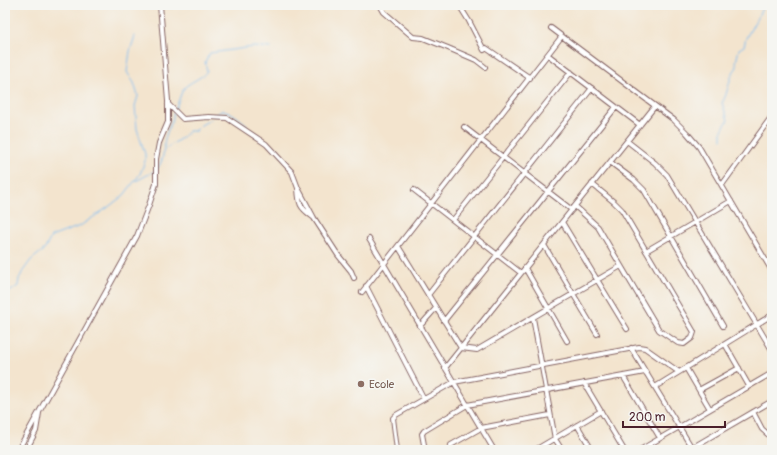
<svg xmlns="http://www.w3.org/2000/svg" width="777" height="455" font-family="Pangolin,sans-serif">
<style>
.lines{fill:none;stroke-linecap:round;stroke-linejoin:round}
.stream{stroke:#7dbdf2;stroke-width:1}
.minor-casing{stroke:#856464;stroke-width:6}
.minor{stroke:#fff;stroke-width:4}
.education-dot{fill:#8d6e63;stroke:#f6f6f2;stroke-width:1.5}
.labels{text-anchor:middle;stroke-width:3;stroke-linejoin:round;paint-order:stroke}
.education-label{font-size:11px;fill:#785e54;stroke:#f6f6f2;text-anchor:start}
</style>
<rect width="100%" height="100%" fill="#f6f6f2"/>
<filter id="ink" filterUnits="userSpaceOnUse"><feTurbulence type="fractalNoise" baseFrequency=".025" numOctaves="2"/><feDisplacementMap in="SourceGraphic" scale="8" xChannelSelector="R" yChannelSelector="G"/><feConvolveMatrix kernelMatrix="1 2 1 2 8 2 1 2 1" color-interpolation-filters="sRGB"/></filter>
<filter id="wash" filterUnits="userSpaceOnUse"><feTurbulence type="fractalNoise" baseFrequency=".012" numOctaves="4" result="noise"/><feDisplacementMap in="SourceGraphic" scale="16" xChannelSelector="R" yChannelSelector="G"/><feGaussianBlur stdDeviation="0.9" result="paint"/><feColorMatrix in="noise" values="0 0 0 0 0 0 0 0 0 0 0 0 0 0 0 0 0 1.4 0 .05"/><feComposite in="paint" operator="in"/></filter>
<g filter="url(#wash)">
<rect width="100%" height="100%" fill="#f3e4ce"/>
<g class="lines">
<path class="stream" d="M 175,109 C 179,102 180,94 184,88 C 191,81 201,79 207,71 L 205,62 L 210,53 L 253,47 L 271,48
M 215,116 L 222,110 C 231,111 240,119 247,125
M 722,139 L 722,130 L 728,120 L 722,103 C 729,92 728,77 737,67 L 736,62 L 739,49 L 744,46 L 746,38 L 764,5
M 165,149 L 183,137 L 188,131 L 196,131 L 198,127 L 211,119
M 157,169 C 165,159 163,150 165,139 C 167,129 173,122 174,112
M 136,181 L 155,171
M 5,295 L 18,286 L 19,279 L 23,271 L 31,260 L 45,249 L 51,237 L 80,226 L 107,208 L 124,195 L 140,174 L 145,161 L 145,154 L 137,129 L 135,106 L 138,96 L 134,83 L 127,72 L 130,51 L 135,36"/>
</g>
</g>
<g filter="url(#ink)">
<g class="lines">
<g class="minor-casing">
<path id="minor" d="M 380,5 L 384,12 L 413,37 L 423,38 L 448,48 L 476,60 L 485,67
M 459,5 L 469,21 L 484,50
M 551,28 L 674,120 L 687,133 L 699,147 L 772,271
M 486,48 L 530,78
M 548,55 L 640,125
M 168,104 L 183,119 L 209,117 L 227,118 L 266,144 L 292,172 L 298,188 L 314,218 L 338,255 L 351,271 L 354,278
M 464,127 L 572,210
M 627,141 L 655,163 L 667,175 L 772,350
M 610,162 L 634,180 L 644,190 L 723,326
M 722,185 L 772,116
M 298,188 C 299,204 299,207 313,217
M 414,190 L 521,273
M 575,206 L 598,227 L 659,330 L 678,343 L 684,344 L 692,338 L 694,332 L 622,210 L 614,202 L 592,184
M 453,220 L 571,72
M 562,222 L 627,329
M 369,239 L 494,450
M 544,245 L 597,334
M 398,246 L 461,348 L 477,350 L 621,266
M 646,251 L 731,201
M 525,268 L 567,341
M 366,286 L 424,399
M 362,292 L 562,36
M 428,295 L 592,88
M 533,318 L 555,439 L 562,450
M 444,321 L 616,107
M 420,326 L 436,308
M 725,344 L 749,386
M 631,348 L 692,448
M 445,368 L 655,106
M 686,368 L 710,409
M 623,376 L 660,438
M 584,383 L 624,450
M 655,387 L 772,315
M 699,390 L 739,368
M 753,412 L 762,429 L 772,438
M 577,425 L 592,450
M 18,450 L 137,236 L 149,205 L 156,184 L 156,159 L 159,143 L 168,122 L 168,101 L 160,5
M 26,450 L 36,431 L 39,413
M 397,450 L 393,418 L 396,415 L 454,382 L 639,347 L 645,348 L 679,372
M 425,450 L 422,434 L 424,431 L 467,405 L 645,372
M 450,450 L 451,445 L 481,428 L 550,415
M 535,450 L 601,411
M 640,450 L 772,373
M 688,450 L 772,401"/>
</g>
<use href="#minor" class="minor"/>
</g>
</g>
<circle class="education-dot" cx="361" cy="384" r="4"/>
<g class="labels">
<g class="education-label">
<text x="369" y="388">Ecole</text>
</g>
</g>
<rect width="777" height="455" fill="none" stroke="#f6f6f2" stroke-width="20"/>
<path d="M623 421v6h102v-6" fill="none" stroke="#4a1f2b" stroke-width="2"/>
<text x="629" y="421" font-size="12" fill="#4a1f2b" stroke="#f6f6f2" stroke-width="3" paint-order="stroke">200 m</text>
</svg>
